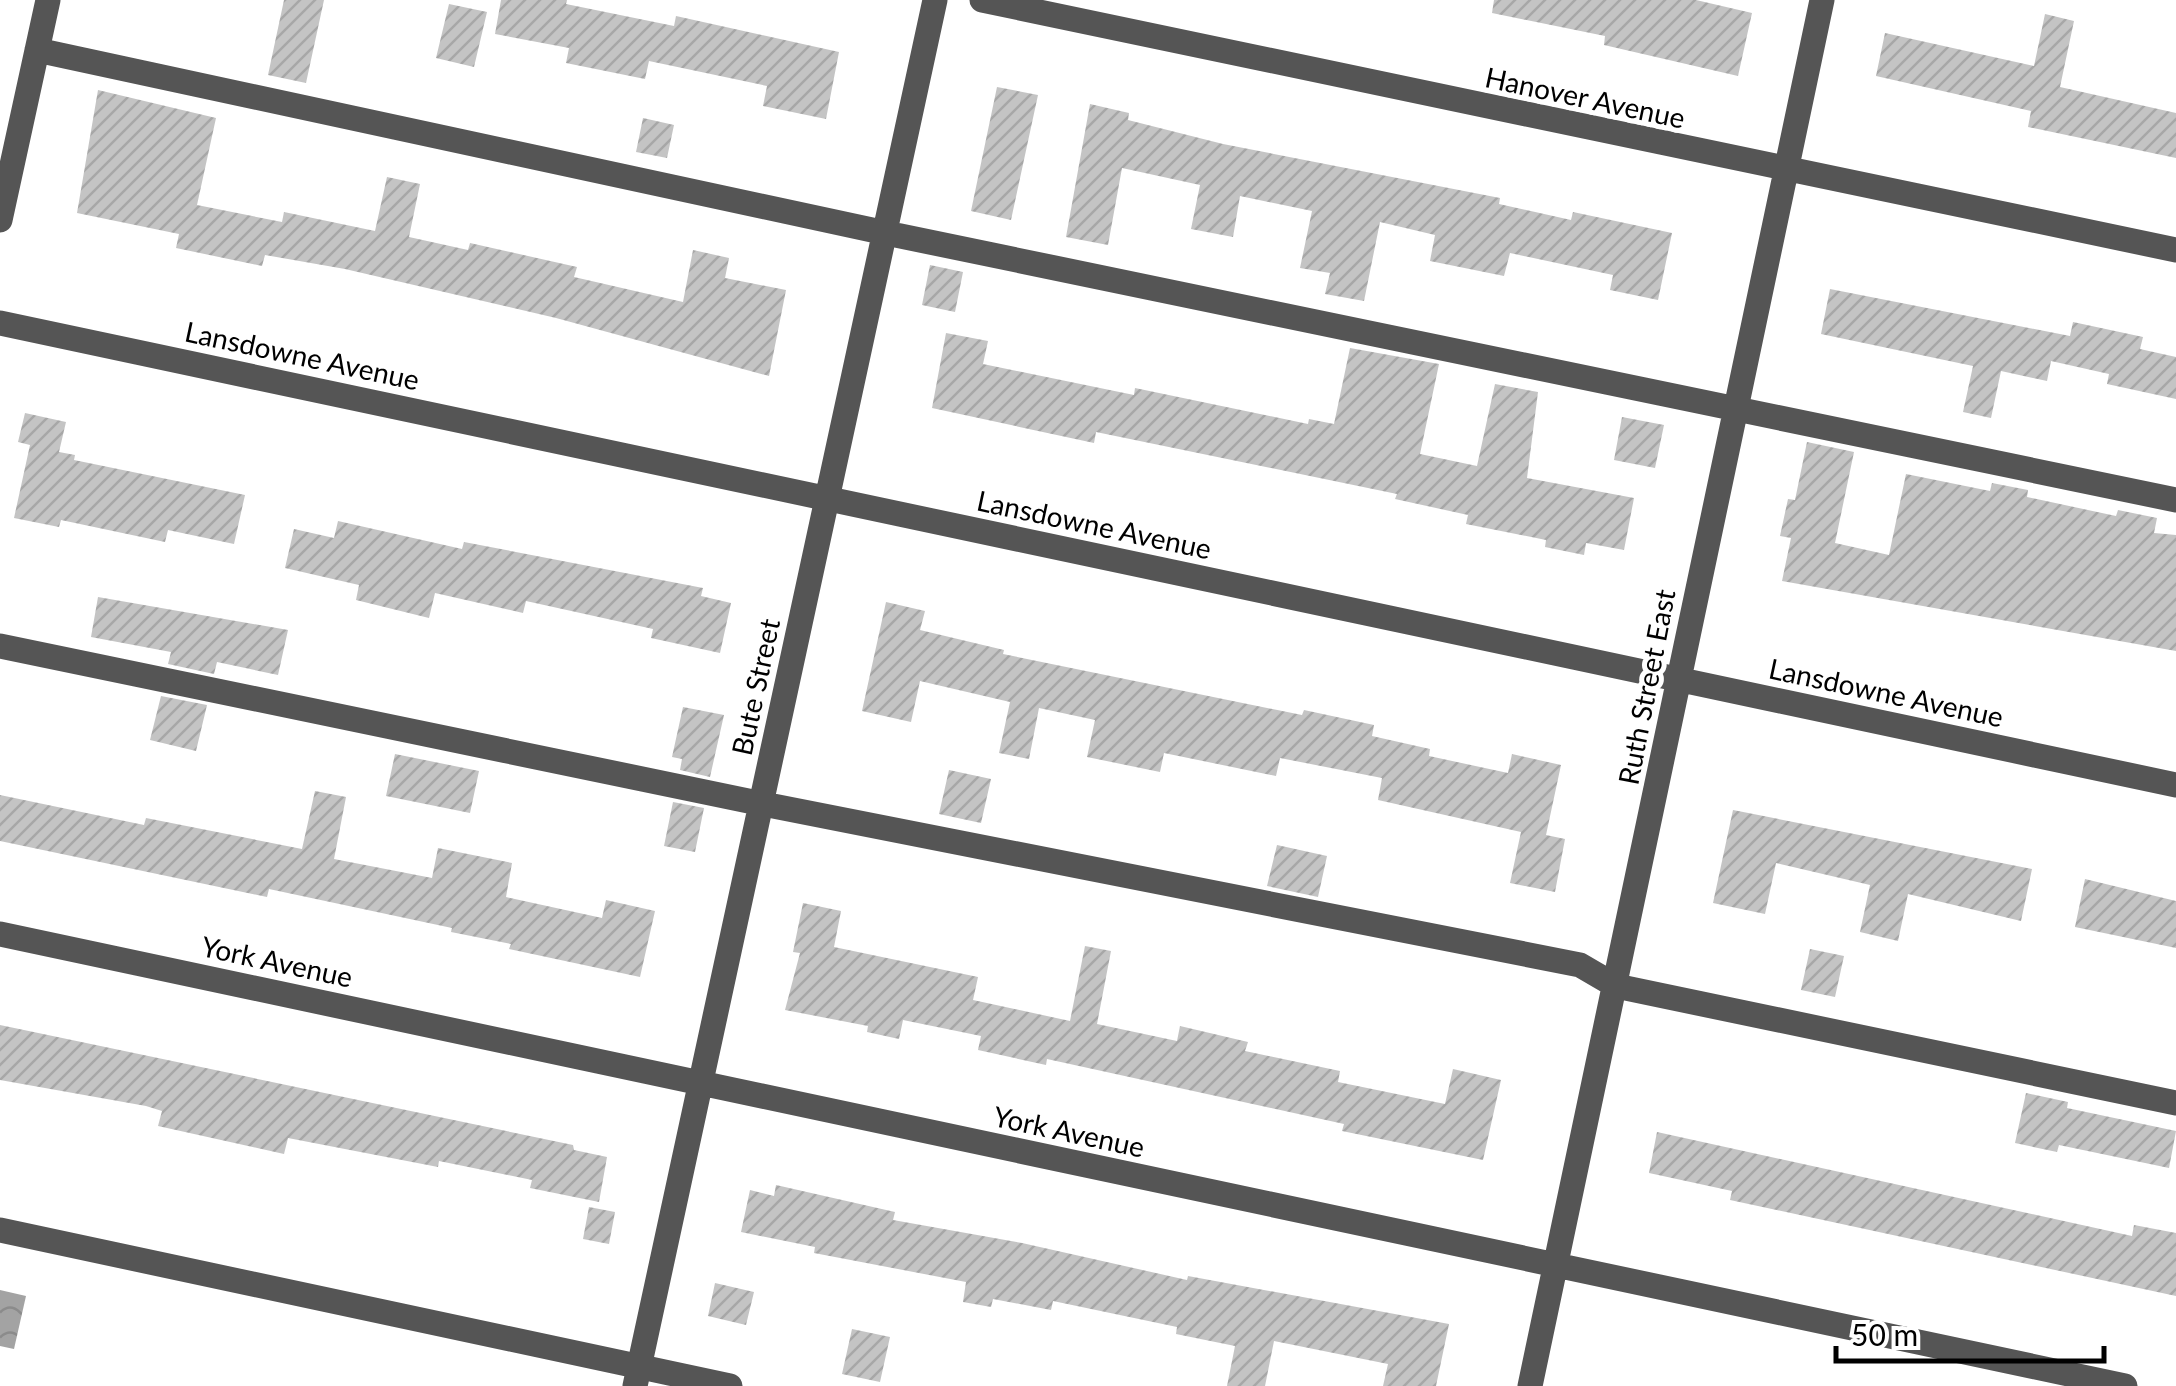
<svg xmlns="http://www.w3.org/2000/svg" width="2176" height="1386" font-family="Lato,sans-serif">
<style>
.water{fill:url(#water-waves)}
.building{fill:url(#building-hatch)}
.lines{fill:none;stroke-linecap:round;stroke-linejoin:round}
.minor{stroke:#555;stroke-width:25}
.labels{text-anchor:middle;stroke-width:10;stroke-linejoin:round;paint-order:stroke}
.street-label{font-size:28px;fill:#000;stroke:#fff}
</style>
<defs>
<pattern id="water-waves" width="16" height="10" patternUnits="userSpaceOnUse" patternTransform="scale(2.5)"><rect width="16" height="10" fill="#a3a3a3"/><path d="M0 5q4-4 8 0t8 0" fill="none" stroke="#8b8b8b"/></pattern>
<pattern id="building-hatch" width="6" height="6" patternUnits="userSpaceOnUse" patternTransform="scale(2.5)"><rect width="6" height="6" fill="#c4c4c4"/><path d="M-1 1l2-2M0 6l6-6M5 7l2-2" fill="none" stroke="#a7a7a7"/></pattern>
</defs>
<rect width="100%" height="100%" fill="#fff"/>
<path class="water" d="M 0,1290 L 26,1296 L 14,1349 L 0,1346 Z"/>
<path class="building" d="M 284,0 L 324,0 L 306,83 L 268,75 Z
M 501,0 L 567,0 L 566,4 L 674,26 L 676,16 L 839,52 L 826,119 L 763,106 L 767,86 L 649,61 L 645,79 L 566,63 L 569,48 L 495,34 Z
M 1494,0 L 1696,0 L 1752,13 L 1738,76 L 1604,45 L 1605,36 L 1492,13 Z
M 449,4 L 487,12 L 474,67 L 436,58 Z
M 2045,14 L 2074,21 L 2060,87 L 2176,113 L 2176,158 L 2028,127 L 2031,111 L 1876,76 L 1885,33 L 2034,66 Z
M 997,87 L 1038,95 L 1011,220 L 971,211 Z
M 98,90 L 216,118 L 197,205 L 282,222 L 284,212 L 375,231 L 387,177 L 420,184 L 409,237 L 468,250 L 470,243 L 577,267 L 574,277 L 683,302 L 693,250 L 729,258 L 725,278 L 786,290 L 769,376 L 556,318 L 345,269 L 265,255 L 262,266 L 176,248 L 179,234 L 77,213 Z
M 1090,104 L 1129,113 L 1128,120 L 1223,144 L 1500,198 L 1499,204 L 1571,220 L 1573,212 L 1672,233 L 1658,300 L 1610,290 L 1613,275 L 1510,253 L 1504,276 L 1430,261 L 1435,235 L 1380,222 L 1364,301 L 1325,294 L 1330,273 L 1300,268 L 1312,211 L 1240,196 L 1233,237 L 1191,229 L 1200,185 L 1122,168 L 1108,245 L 1066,237 Z
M 643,118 L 674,125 L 667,158 L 636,152 Z
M 930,265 L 963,272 L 955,312 L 922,305 Z
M 1830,289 L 2070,336 L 2073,322 L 2143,337 L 2140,349 L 2176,357 L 2176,399 L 2107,384 L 2109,374 L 2051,361 L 2047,381 L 2001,371 L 1991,418 L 1963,412 L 1973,366 L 1821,334 Z
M 946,333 L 988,341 L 983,364 L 1134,395 L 1135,388 L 1308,424 L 1309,419 L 1334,424 L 1350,348 L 1439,364 L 1420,454 L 1477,466 L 1495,384 L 1538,392 L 1527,478 L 1634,498 L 1624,550 L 1586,543 L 1584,555 L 1545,547 L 1546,540 L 1466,524 L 1468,515 L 1395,499 L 1397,494 L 1096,432 L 1094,443 L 932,408 Z
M 25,413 L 66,422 L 59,452 L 75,455 L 74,460 L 245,495 L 234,544 L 168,530 L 165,542 L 61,520 L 59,527 L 14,518 L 30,445 L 18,442 Z
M 1622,417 L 1664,425 L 1655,468 L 1614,460 Z
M 1807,442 L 1854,452 L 1835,543 L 1889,555 L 1906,474 L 1990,491 L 1992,483 L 2028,490 L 2027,497 L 2116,516 L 2118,510 L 2157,518 L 2154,533 L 2176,535 L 2176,651 L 1782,581 L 1791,538 L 1780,536 L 1788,499 L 1795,500 Z
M 338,521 L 462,549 L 464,542 L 703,588 L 701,596 L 731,603 L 720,653 L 651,638 L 653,629 L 526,601 L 523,613 L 435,593 L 429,618 L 356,600 L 359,585 L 285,568 L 294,529 L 334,538 Z
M 98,597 L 288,630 L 278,675 L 217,662 L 214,674 L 168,664 L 171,652 L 91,637 Z
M 886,602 L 925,611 L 920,630 L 1004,650 L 1003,654 L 1302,715 L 1304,710 L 1374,725 L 1372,736 L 1430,749 L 1429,756 L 1508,773 L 1512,754 L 1561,765 L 1546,835 L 1565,839 L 1555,892 L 1510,883 L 1521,832 L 1378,800 L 1382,778 L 1280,758 L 1276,776 L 1164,753 L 1160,772 L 1087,757 L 1095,720 L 1039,708 L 1029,759 L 999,753 L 1010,702 L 920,681 L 911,722 L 862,711 Z
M 161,696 L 207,705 L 196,751 L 150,740 Z
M 683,707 L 724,715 L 710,777 L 680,770 L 682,759 L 672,757 Z
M 395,754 L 479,771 L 470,813 L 386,796 Z
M 949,770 L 991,779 L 981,823 L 939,814 Z
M 315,791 L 346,797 L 334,859 L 432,878 L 438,848 L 512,863 L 506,897 L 602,918 L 606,900 L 655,911 L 640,977 L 509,949 L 511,944 L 451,932 L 452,928 L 269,889 L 267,897 L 0,841 L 0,795 L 144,825 L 146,818 L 302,849 Z
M 673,802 L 704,808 L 695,852 L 664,846 Z
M 1733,810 L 2032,869 L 2021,921 L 1908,894 L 1898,941 L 1860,932 L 1870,885 L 1776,863 L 1765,914 L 1713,903 Z
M 1277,845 L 1327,856 L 1318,897 L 1267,886 Z
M 2085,879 L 2176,901 L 2176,948 L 2075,927 Z
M 803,903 L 841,911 L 834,947 L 978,977 L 973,1000 L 1070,1021 L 1085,946 L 1111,951 L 1097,1024 L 1177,1041 L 1180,1026 L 1248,1042 L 1245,1051 L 1340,1071 L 1338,1082 L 1445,1104 L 1453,1069 L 1501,1080 L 1483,1160 L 1342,1131 L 1344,1124 L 1047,1059 L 1046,1065 L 978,1050 L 981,1036 L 903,1020 L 899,1039 L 867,1032 L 868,1026 L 785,1010 L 800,953 L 793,952 Z
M 1810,949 L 1844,956 L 1835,997 L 1801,990 Z
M 0,1025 L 573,1145 L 574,1150 L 607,1157 L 599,1202 L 530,1188 L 532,1180 L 439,1161 L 438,1167 L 288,1138 L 284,1154 L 158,1126 L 162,1111 L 146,1106 L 0,1080 Z
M 2026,1093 L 2068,1102 L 2067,1108 L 2176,1131 L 2169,1168 L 2059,1145 L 2057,1152 L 2015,1143 Z
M 1657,1132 L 2132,1236 L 2134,1225 L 2176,1233 L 2176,1296 L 1730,1200 L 1732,1191 L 1649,1173 Z
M 776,1185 L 895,1212 L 893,1220 L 1022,1243 L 1187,1280 L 1188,1276 L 1449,1324 L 1436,1386 L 1383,1386 L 1388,1364 L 1274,1341 L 1265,1386 L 1227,1386 L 1235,1346 L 1176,1334 L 1177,1327 L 1053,1301 L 1051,1310 L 993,1299 L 991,1307 L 963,1302 L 966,1282 L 814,1253 L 815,1247 L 741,1232 L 750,1190 L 774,1196 Z
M 589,1207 L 615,1212 L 609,1244 L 583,1239 Z
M 715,1283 L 754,1292 L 746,1325 L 708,1316 Z
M 852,1329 L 890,1337 L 880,1382 L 842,1374 Z"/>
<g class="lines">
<path class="minor" d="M 982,0 L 2176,250
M 37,50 L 886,233 L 2176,500
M 0,220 L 48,0
M 0,323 L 2176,785
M 0,646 L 763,804 L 1580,965 L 1616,986 L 2176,1103
M 0,934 L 2125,1386
M 0,1230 L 730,1386
M 635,1386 L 935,0
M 1530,1386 L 1822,0"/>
</g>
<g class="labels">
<g class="street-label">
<text transform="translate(1585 98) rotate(12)" y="10">Hanover Avenue</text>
<text transform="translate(302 356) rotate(12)" y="10">Lansdowne Avenue</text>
<text transform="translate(1094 525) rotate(12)" y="10">Lansdowne Avenue</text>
<text transform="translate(756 687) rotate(-78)" y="10">Bute Street</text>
<text transform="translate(1647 687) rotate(-79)" y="10">Ruth Street East</text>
<text transform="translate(1886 693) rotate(12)" y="10">Lansdowne Avenue</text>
<text transform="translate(277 962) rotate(12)" y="10">York Avenue</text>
<text transform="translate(1069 1132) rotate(12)" y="10">York Avenue</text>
</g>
</g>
<path d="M1836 1346v15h268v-15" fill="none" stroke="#000000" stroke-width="5"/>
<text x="1851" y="1346" font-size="30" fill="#000000" stroke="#ffffff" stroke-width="8" paint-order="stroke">50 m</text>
</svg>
